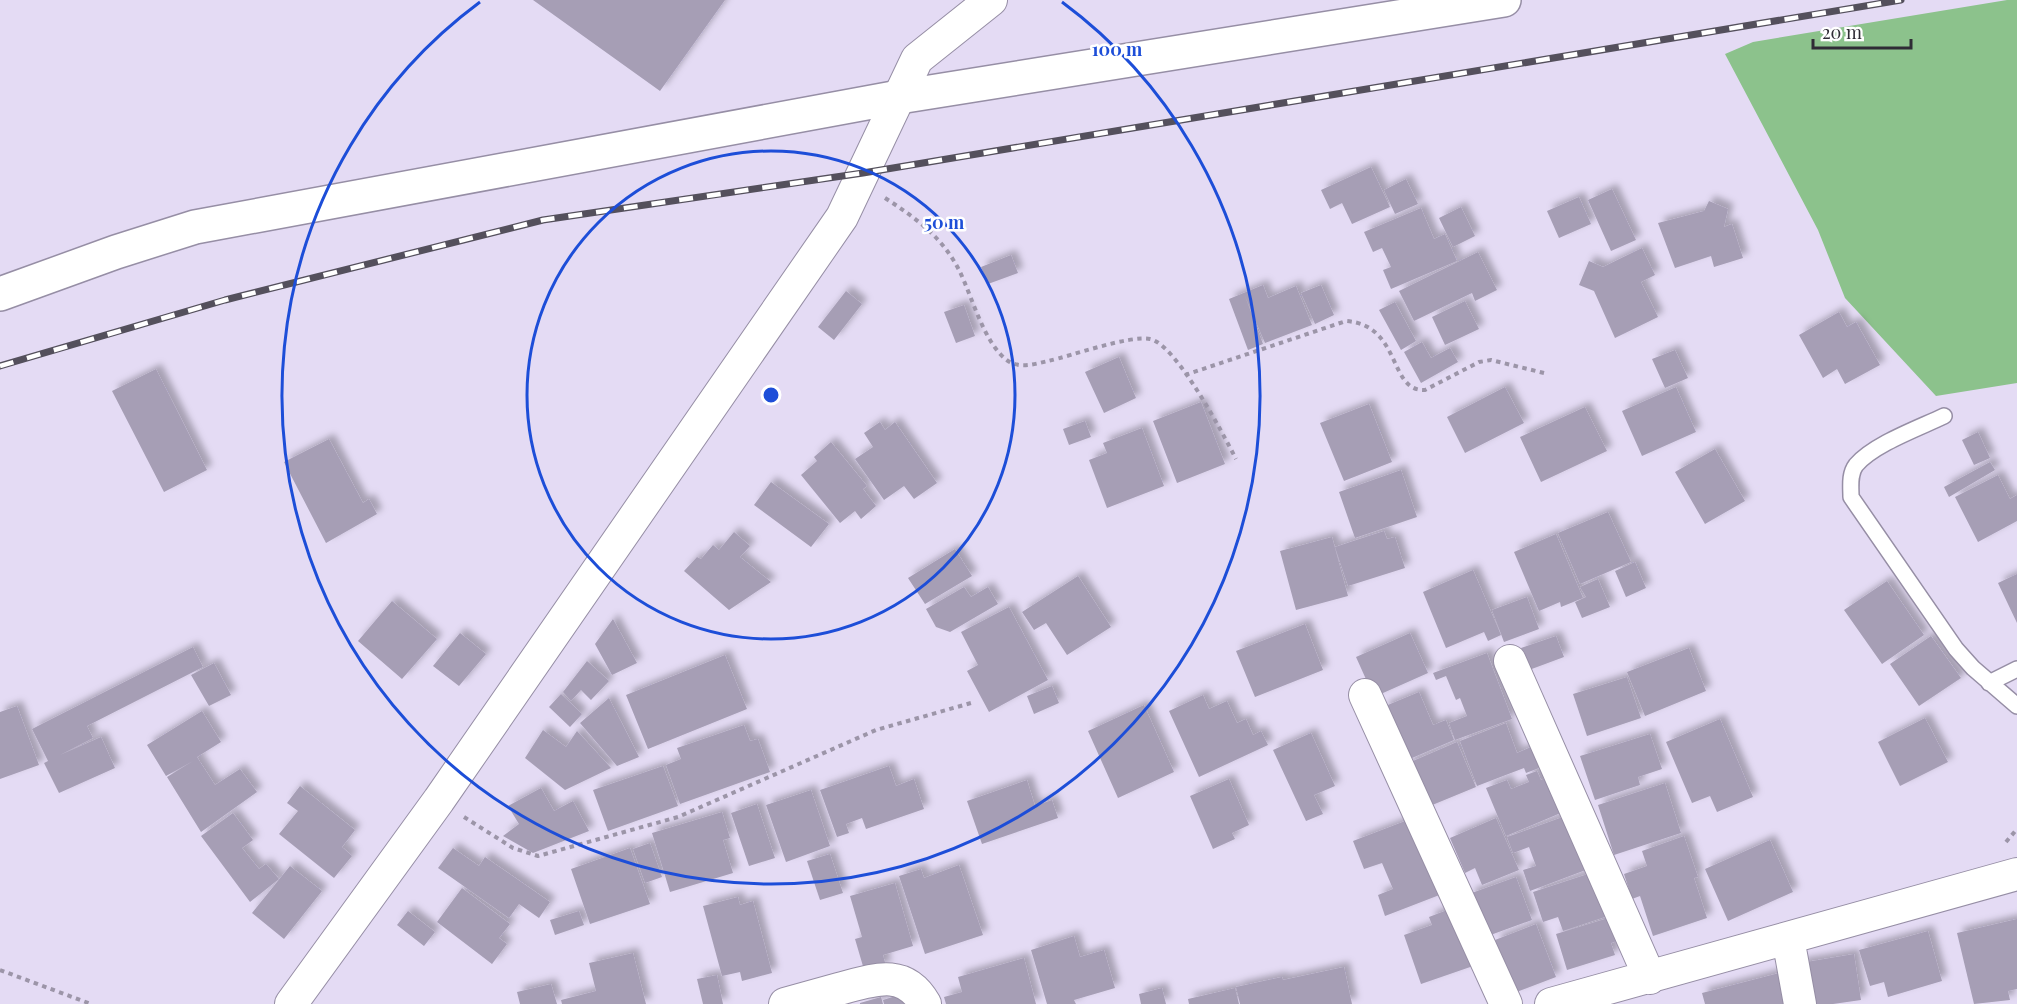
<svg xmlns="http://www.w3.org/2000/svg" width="2017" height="1004" font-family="'Playfair Display',serif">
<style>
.green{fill:#8cc28c}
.building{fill:#a69eb5;filter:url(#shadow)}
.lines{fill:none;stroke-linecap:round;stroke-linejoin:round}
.service-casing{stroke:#968ea5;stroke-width:18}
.minor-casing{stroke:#968ea5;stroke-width:34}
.tertiary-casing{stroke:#968ea5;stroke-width:36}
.path{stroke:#9c95a8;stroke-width:4;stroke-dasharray:4.5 4.5;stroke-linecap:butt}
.service{stroke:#fff;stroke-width:15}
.minor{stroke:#fff;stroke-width:32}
.tertiary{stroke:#fff;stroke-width:33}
.rail-casing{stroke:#54505c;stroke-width:7}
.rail{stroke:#fff;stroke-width:4.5;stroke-dasharray:14;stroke-linecap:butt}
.ring{fill:none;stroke:#1d4ed8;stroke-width:3}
.centre{fill:#1d4ed8;stroke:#fff;stroke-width:3}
.ring-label{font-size:18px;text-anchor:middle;font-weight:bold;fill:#1d4ed8;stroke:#fff;stroke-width:5;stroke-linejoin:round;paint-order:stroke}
</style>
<defs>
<filter id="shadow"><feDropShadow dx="5.5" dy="-5.5" stdDeviation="3" flood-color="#0004"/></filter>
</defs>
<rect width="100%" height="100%" fill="#e4dbf4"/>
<path class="green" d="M 2007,0 L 2017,0 L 2017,383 L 1936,396 L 1845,298 L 1818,230 L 1725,54 L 1753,42 Z"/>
<path class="building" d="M 533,0 L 725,0 L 660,91 Z
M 1371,167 L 1390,207 L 1352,224 L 1342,203 L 1330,209 L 1321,190 Z
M 1406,179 L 1418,204 L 1395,214 L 1384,190 Z
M 1612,189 L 1636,240 L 1611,251 L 1588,200 Z
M 1579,197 L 1591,224 L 1559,238 L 1547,211 Z
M 1709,201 L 1728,209 L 1724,227 L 1732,224 L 1743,258 L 1714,267 L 1711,256 L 1675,268 L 1658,223 L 1704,211 Z
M 1461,207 L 1475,236 L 1453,247 L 1439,218 Z
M 1421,208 L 1434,239 L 1445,234 L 1457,261 L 1391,289 L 1383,270 L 1391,267 L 1382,248 L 1373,252 L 1364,232 Z
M 1642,248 L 1655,275 L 1641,282 L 1658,317 L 1615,338 L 1594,291 L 1579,285 L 1589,261 L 1603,267 Z
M 1478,252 L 1497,290 L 1475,301 L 1472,293 L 1414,321 L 1399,291 Z
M 1011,255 L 1018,273 L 988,284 L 981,267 Z
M 1263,285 L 1268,298 L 1296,286 L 1312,325 L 1265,343 L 1245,296 L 1263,344 L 1248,350 L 1229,299 Z
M 1321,285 L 1334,315 L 1315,324 L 1301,293 Z
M 846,291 L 862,304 L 834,340 L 818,327 Z
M 1465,301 L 1479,329 L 1445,345 L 1432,317 Z
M 1395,302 L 1416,341 L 1401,350 L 1379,310 Z
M 964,305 L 975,336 L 956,343 L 944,312 Z
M 1839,312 L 1847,327 L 1856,322 L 1880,365 L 1845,384 L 1837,369 L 1823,378 L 1799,335 Z
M 1422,342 L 1431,358 L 1450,348 L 1458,362 L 1421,383 L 1404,352 Z
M 1675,350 L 1688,378 L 1665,388 L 1652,359 Z
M 1119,357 L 1136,398 L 1104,413 L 1085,372 Z
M 156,369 L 207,470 L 164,492 L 112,391 Z
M 1505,387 L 1524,423 L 1465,453 L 1447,417 Z
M 1676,387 L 1696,432 L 1642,456 L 1622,411 Z
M 1201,402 L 1225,464 L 1177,483 L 1153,421 Z
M 1369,404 L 1392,462 L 1344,481 L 1320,423 Z
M 1585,407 L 1607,451 L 1541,482 L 1520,437 Z
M 1085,421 L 1091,437 L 1069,445 L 1063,429 Z
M 880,422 L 885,430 L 895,422 L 937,483 L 914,499 L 904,486 L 884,500 L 855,459 L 873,447 L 864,433 Z
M 1142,428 L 1164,486 L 1107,508 L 1089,460 L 1107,453 L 1103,443 Z
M 1978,432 L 1990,458 L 1974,465 L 1962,440 Z
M 329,439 L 363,503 L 369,499 L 377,514 L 326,543 L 284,462 Z
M 831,442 L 867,486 L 863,489 L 876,506 L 861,519 L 855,511 L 840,523 L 801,475 L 817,461 L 814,457 Z
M 1715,449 L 1745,501 L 1705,524 L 1675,472 Z
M 1990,462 L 1995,470 L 1949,497 L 1944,487 Z
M 1401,470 L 1417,517 L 1355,538 L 1339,492 Z
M 1998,475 L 2010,499 L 2017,495 L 2017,521 L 1978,542 L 1955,497 Z
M 771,482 L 829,524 L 811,547 L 754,505 Z
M 1608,512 L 1631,562 L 1580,584 L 1558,533 Z
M 1384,531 L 1387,539 L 1395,537 L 1405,568 L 1348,586 L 1335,547 Z
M 734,532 L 750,546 L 740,557 L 771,582 L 729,610 L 684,571 L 697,557 L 701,559 L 713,545 L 719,550 Z
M 1556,534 L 1583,598 L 1561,607 L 1560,602 L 1539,611 L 1514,552 Z
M 1332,537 L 1348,596 L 1296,610 L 1280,551 Z
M 955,549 L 972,576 L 925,604 L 908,578 Z
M 1635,562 L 1646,588 L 1626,597 L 1615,571 Z
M 1473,570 L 1501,635 L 1488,641 L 1484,632 L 1446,648 L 1423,592 Z
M 2017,574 L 2017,623 L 1998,583 Z
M 1078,576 L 1111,627 L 1067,655 L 1046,623 L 1034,630 L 1022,612 Z
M 1598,579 L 1610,607 L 1582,618 L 1575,602 L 1586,597 L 1580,587 Z
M 1887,581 L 1924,635 L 1882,664 L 1844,610 Z
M 964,587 L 971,597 L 988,587 L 998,604 L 950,632 L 936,627 L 926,609 Z
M 1527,597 L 1539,629 L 1504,642 L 1492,610 Z
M 392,601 L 437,639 L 402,679 L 358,641 Z
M 1009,607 L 1048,680 L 989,712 L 967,671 L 978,665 L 961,632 Z
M 613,619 L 637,663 L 612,675 L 595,644 Z
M 1305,624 L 1323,670 L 1255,697 L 1236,651 Z
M 460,633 L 486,654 L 459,686 L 433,666 Z
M 1410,633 L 1428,673 L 1374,697 L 1356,657 Z
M 1556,636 L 1564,657 L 1529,670 L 1521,648 Z
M 1931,636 L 1961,678 L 1919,706 L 1890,664 Z
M 193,647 L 203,667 L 87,726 L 93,738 L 60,755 L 101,737 L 115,768 L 59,793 L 44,763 L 48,761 L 32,729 Z
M 1689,648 L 1706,691 L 1645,716 L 1627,672 Z
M 1487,653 L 1512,719 L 1455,740 L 1449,723 L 1467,716 L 1460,698 L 1456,700 L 1446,676 L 1436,680 L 1433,673 Z
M 725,655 L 747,709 L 648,749 L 626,695 Z
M 587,661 L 609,681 L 591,700 L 581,690 L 571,701 L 563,692 Z
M 214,663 L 231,695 L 209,706 L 191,675 Z
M 1627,677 L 1641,718 L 1587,736 L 1573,694 Z
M 1052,686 L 1059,703 L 1034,714 L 1027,696 Z
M 1419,692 L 1433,725 L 1446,720 L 1454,740 L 1405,761 L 1383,707 Z
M 561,694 L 582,714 L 570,727 L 549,707 Z
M 1203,695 L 1209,709 L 1227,701 L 1237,723 L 1246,719 L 1253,735 L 1261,731 L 1268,745 L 1199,777 L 1169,711 Z
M 609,698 L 639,757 L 617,766 L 580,723 Z
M 1144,705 L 1174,772 L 1118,798 L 1088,731 Z
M 17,706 L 39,765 L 0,779 L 0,712 Z
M 202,711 L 221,742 L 197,757 L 215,785 L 240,769 L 257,792 L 201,832 L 167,777 L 193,761 L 166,776 L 147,745 Z
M 1925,718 L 1948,762 L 1900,786 L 1878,742 Z
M 1720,719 L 1753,797 L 1717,812 L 1710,796 L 1692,803 L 1666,742 Z
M 1506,723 L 1517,753 L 1531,747 L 1539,768 L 1526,773 L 1524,768 L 1477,786 L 1460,741 Z
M 744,725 L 750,741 L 758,739 L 770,772 L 680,804 L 666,765 L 681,759 L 677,748 Z
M 543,730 L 566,747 L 577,731 L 611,768 L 565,790 L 525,758 Z
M 1311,733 L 1335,786 L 1314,795 L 1323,814 L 1306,821 L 1273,750 Z
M 1650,734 L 1662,769 L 1638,777 L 1640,785 L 1595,800 L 1580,756 Z
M 1457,742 L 1476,787 L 1425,808 L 1406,764 Z
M 663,766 L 678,806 L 608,831 L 593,790 Z
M 889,766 L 896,786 L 914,779 L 924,809 L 866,829 L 862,818 L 846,824 L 849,833 L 837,837 L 820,790 Z
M 1537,771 L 1541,780 L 1549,776 L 1563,812 L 1506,836 L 1486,788 L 1507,780 L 1511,789 L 1529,782 L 1526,775 Z
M 1229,779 L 1249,825 L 1232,833 L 1235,839 L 1213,849 L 1190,796 Z
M 1027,780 L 1035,806 L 1052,800 L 1058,818 L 982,844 L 967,801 Z
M 1665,783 L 1681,833 L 1614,855 L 1598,805 Z
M 300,786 L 355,830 L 342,847 L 352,856 L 334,878 L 279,834 L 298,811 L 287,803 Z
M 541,788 L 554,811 L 573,801 L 589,831 L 533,853 L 503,836 L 519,824 L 508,806 Z
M 811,790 L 830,846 L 786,862 L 766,805 Z
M 757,804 L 775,858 L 749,866 L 731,813 Z
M 722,812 L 730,838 L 723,840 L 733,873 L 670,892 L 652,833 Z
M 233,813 L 253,840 L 242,848 L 259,869 L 266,864 L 279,879 L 250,902 L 201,836 Z
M 1571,814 L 1591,868 L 1530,891 L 1523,870 L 1536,866 L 1529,847 L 1513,853 L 1507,837 Z
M 1413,818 L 1442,894 L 1385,916 L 1378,895 L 1393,889 L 1382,863 L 1364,869 L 1353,841 Z
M 1496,818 L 1519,870 L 1482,885 L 1475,868 L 1465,873 L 1450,838 Z
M 1684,836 L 1698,877 L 1694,878 L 1707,918 L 1653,936 L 1640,896 L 1632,899 L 1624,874 L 1647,866 L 1642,851 Z
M 1770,840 L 1793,892 L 1728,921 L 1705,869 Z
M 650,843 L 662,877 L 645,883 L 633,849 Z
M 453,848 L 479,866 L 485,857 L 550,902 L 539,918 L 519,904 L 509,918 L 438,868 Z
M 630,848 L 650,904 L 590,924 L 571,869 Z
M 830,854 L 843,893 L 820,900 L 807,861 Z
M 959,865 L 983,935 L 925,954 L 899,876 L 921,869 L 924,878 Z
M 290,866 L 322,891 L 284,939 L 252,913 Z
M 1597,871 L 1611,915 L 1563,931 L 1558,917 L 1543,922 L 1533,892 Z
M 1516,877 L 1532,920 L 1485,937 L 1469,894 Z
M 895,883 L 913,946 L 883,955 L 886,966 L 865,973 L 855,939 L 862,937 L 850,896 Z
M 462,888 L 510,924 L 499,938 L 507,944 L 492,964 L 437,922 Z
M 738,897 L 740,905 L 753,901 L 772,973 L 742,981 L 740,972 L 722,976 L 703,906 Z
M 1455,907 L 1476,965 L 1421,984 L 1404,935 L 1432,925 L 1429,917 Z
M 408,911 L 435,932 L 424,946 L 397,925 Z
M 579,911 L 584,925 L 555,935 L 550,920 Z
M 1618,915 L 1626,938 L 1611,943 L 1615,955 L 1567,970 L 1556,934 Z
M 2017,919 L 2017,989 L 2008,991 L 2010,1000 L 1974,1004 L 1957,933 Z
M 1536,924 L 1556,977 L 1514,993 L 1495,940 Z
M 1928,931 L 1942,981 L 1888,997 L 1884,982 L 1870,986 L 1859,950 Z
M 1074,936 L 1080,957 L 1104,950 L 1115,988 L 1074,1000 L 1076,1004 L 1047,1004 L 1031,950 Z
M 633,953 L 646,1004 L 562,1004 L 561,1000 L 596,991 L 589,963 Z
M 1854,954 L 1861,1000 L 1833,1004 L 1807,1004 L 1800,963 Z
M 1024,958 L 1036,1004 L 946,1004 L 944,997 L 962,992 L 958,977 Z
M 1344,967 L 1352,1004 L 1240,1004 L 1236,987 L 1282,977 L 1283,980 Z
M 1783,972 L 1791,1004 L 1705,1004 L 1702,993 Z
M 717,975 L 723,1004 L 703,1004 L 697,979 Z
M 551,984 L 557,1004 L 520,1004 L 517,992 Z
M 1162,988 L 1166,1004 L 1141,1004 L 1139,994 Z
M 1235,988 L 1239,1004 L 1189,1004 L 1188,999 Z
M 902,994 L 905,1004 L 884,1004 L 883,1000 Z
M 881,997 L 883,1004 L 860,1004 L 860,1003 Z"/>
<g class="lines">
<g class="service-casing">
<path id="service" d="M 1944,416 C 1919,428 1874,444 1856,465 C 1849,474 1851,487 1851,497 L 1956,649 L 1973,668 L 2017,706
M 1989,683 L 2017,669"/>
</g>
<g class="minor-casing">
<path id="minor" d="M 1510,661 L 1650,978
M 1365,695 L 1506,1004
M 1788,938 L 1800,1004
M 291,1004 L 439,800 L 842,217 L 917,59 L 991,0
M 785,1004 C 803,999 821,994 839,989 C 873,980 904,967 925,1004
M 1551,1004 L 2017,874"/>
</g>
<g class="tertiary-casing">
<path id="tertiary" d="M 0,294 L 116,252 L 195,227 L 899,97 L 1504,0"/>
</g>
<path class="path" d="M 885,198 C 916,218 942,237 959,270 C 972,296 984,344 1008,361 C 1021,369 1034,364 1048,361 C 1071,356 1129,335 1150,339 C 1176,344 1223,434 1236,459
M 1185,375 L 1346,321 C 1402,325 1388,392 1425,390 L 1479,362 L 1491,360 L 1544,373
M 464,817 L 513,848 L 538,856 L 678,817 L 876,730 L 971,703
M 2006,842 L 2017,829
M 0,970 L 91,1004"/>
<use href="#service" class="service"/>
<use href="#minor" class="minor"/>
<use href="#tertiary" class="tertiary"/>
<g class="rail-casing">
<path id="rail" d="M 0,366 L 225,300 L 543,220 L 863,173 L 1901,0"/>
</g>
<use href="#rail" class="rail"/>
</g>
<g class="ring">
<circle cx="771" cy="395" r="244"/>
<path d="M1062 2A489 489 0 1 1 480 2"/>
</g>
<circle cx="771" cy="395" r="9" class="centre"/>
<g class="ring-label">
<text x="1117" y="56">100 m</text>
<text x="944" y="229">50 m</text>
</g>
<path d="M1813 39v9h98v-9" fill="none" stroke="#2f2c35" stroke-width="3"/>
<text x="1822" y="39" font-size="18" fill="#2f2c35" stroke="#ffffff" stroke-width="4.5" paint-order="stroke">20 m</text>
</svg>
